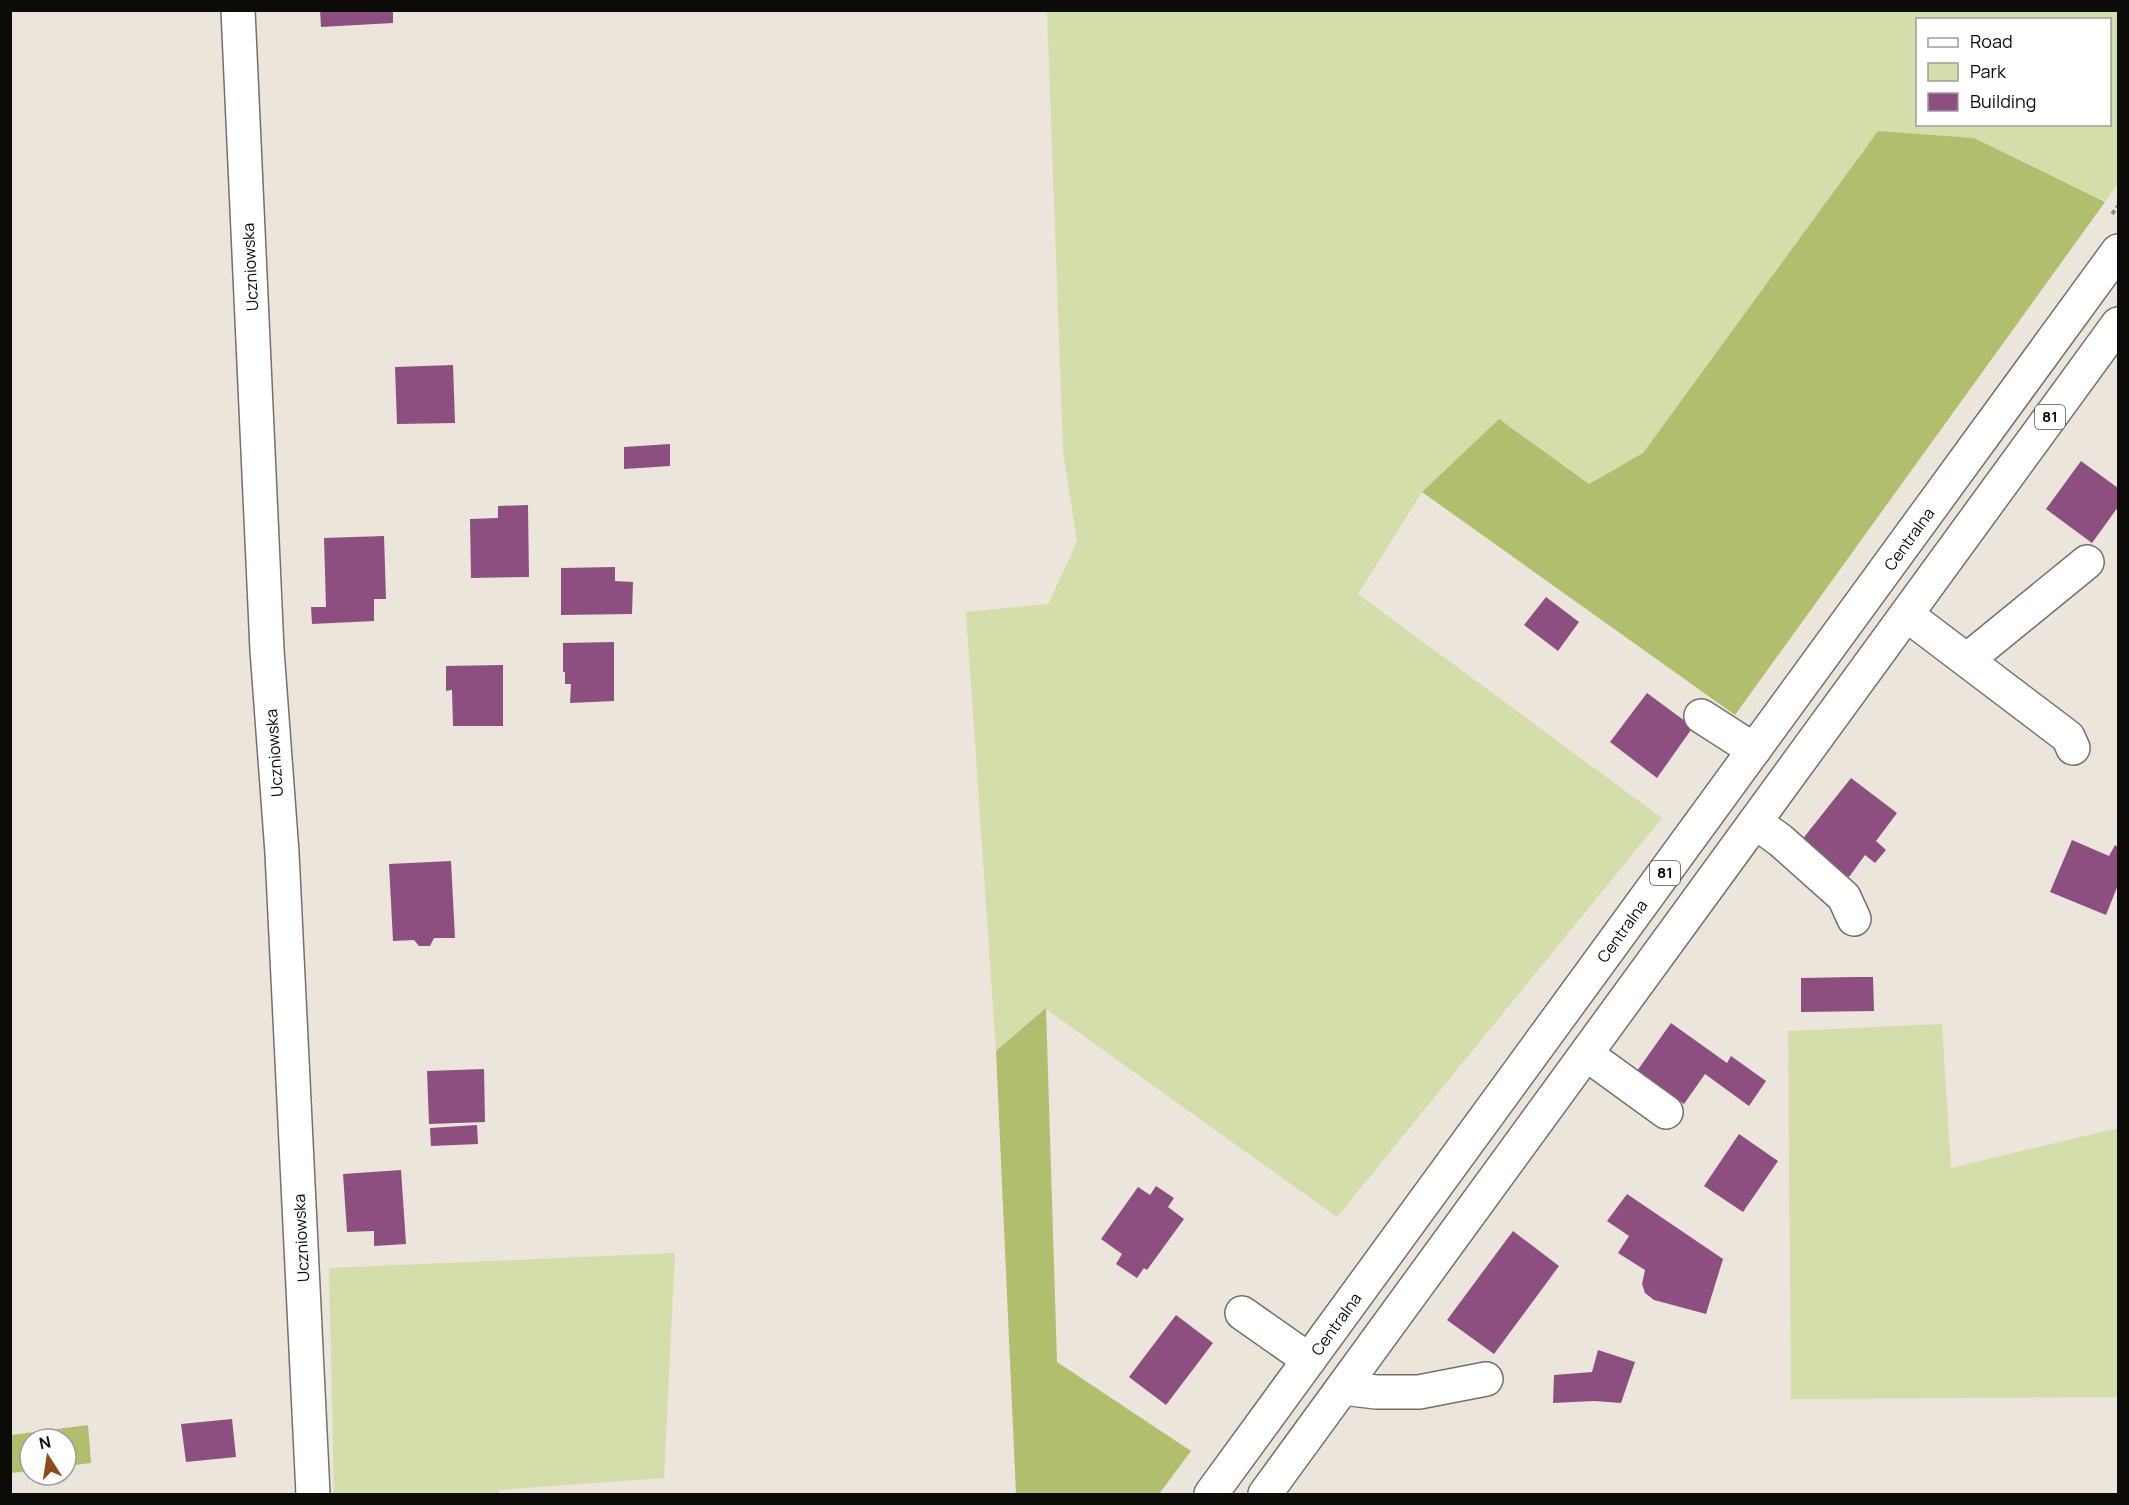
<svg xmlns="http://www.w3.org/2000/svg" width="2129" height="1505" font-family="Manrope,sans-serif">
<style>
.green{fill:#d4deab;fill-rule:evenodd}
.forest{fill:#b1be6d}
.building{fill:#8d4f7f}
.lines{fill:none;stroke-linecap:round;stroke-linejoin:round}
.minor-casing{stroke:#767069;stroke-width:36}
.major-casing{stroke:#767069;stroke-width:36}
.path{stroke:#928d87;stroke-width:4;stroke-dasharray:4.5 3;stroke-linecap:butt}
.minor{stroke:#fff;stroke-width:33}
.major{stroke:#fff;stroke-width:33}
.labels{text-anchor:middle;stroke-width:6;stroke-linejoin:round;paint-order:stroke}
.shield{fill:#fff;stroke:#565452;stroke-width:1.5}
.shield-label{font-size:15px;font-weight:bold;fill:#0d0b08}
.street-label{font-size:16px;fill:#0d0b08;stroke:#fff}
</style>
<rect width="100%" height="100%" fill="#ebe5dc"/>
<path class="green" d="M 1047,11 L 2118,11 L 2118,183 L 2105,202 L 1974,138 L 1878,131 L 1643,453 L 1589,484 L 1499,419 L 1422,492 L 1358,594 L 1662,818 L 1337,1217 L 1046,1009 L 996,1051 L 966,612 L 1048,604 L 1077,542 L 1063,451 ZM 1918,20 L 2110,20 L 2110,124 L 1918,124 Z
M 1942,1024 L 1951,1168 L 2118,1128 L 2118,1397 L 1791,1399 L 1788,1031 Z
M 675,1253 L 664,1478 L 499,1490 L 499,1494 L 334,1494 L 329,1268 Z"/>
<path class="forest" d="M 1878,131 L 1974,138 L 2105,202 L 1735,715 L 1422,492 L 1499,419 L 1589,484 L 1643,453 Z
M 1046,1008 L 1057,1362 L 1191,1451 L 1159,1494 L 1016,1494 L 996,1051 Z
M 88,1425 L 91,1463 L 66,1466 L 66,1439 L 30,1439 L 30,1471 L 11,1473 L 11,1435 Z"/>
<path class="building" d="M 320,10 L 393,10 L 393,23 L 321,27 Z
M 453,365 L 455,423 L 397,424 L 395,367 Z
M 670,444 L 670,466 L 624,469 L 624,447 Z
M 2081,461 L 2118,488 L 2118,507 L 2092,543 L 2046,509 Z
M 528,505 L 529,577 L 471,578 L 470,519 L 498,518 L 498,506 Z
M 384,536 L 386,599 L 374,599 L 374,621 L 312,624 L 311,607 L 326,607 L 324,538 Z
M 615,567 L 615,581 L 633,582 L 632,614 L 561,615 L 561,568 Z
M 1546,597 L 1579,622 L 1558,651 L 1524,625 Z
M 614,642 L 614,701 L 570,703 L 571,684 L 565,684 L 565,672 L 563,672 L 563,643 Z
M 503,665 L 503,726 L 453,726 L 452,690 L 446,691 L 446,666 Z
M 1647,693 L 1693,727 L 1657,778 L 1610,742 Z
M 1851,778 L 1897,813 L 1876,841 L 1886,850 L 1875,863 L 1865,855 L 1849,877 L 1801,841 Z
M 2072,840 L 2109,856 L 2115,845 L 2118,847 L 2118,885 L 2106,915 L 2050,892 Z
M 451,861 L 455,938 L 434,938 L 430,946 L 419,946 L 414,940 L 393,941 L 389,864 Z
M 1854,977 L 1873,977 L 1874,1011 L 1801,1012 L 1801,978 Z
M 1671,1023 L 1727,1063 L 1731,1056 L 1766,1081 L 1749,1106 L 1705,1074 L 1684,1104 L 1637,1071 Z
M 484,1069 L 485,1122 L 429,1124 L 427,1071 Z
M 477,1125 L 478,1144 L 431,1146 L 430,1128 Z
M 1739,1134 L 1778,1161 L 1743,1212 L 1704,1186 Z
M 401,1170 L 406,1244 L 374,1246 L 374,1231 L 347,1232 L 343,1174 Z
M 1156,1186 L 1174,1198 L 1168,1207 L 1184,1219 L 1147,1270 L 1144,1268 L 1137,1278 L 1116,1264 L 1122,1254 L 1101,1239 L 1138,1187 L 1150,1195 Z
M 1627,1194 L 1723,1259 L 1706,1314 L 1654,1300 L 1645,1293 L 1642,1284 L 1645,1270 L 1618,1253 L 1629,1236 L 1607,1221 Z
M 1513,1231 L 1559,1266 L 1494,1354 L 1447,1320 Z
M 1176,1315 L 1213,1343 L 1166,1405 L 1129,1377 Z
M 1598,1350 L 1635,1362 L 1621,1403 L 1594,1401 L 1553,1403 L 1554,1375 L 1592,1372 Z
M 232,1419 L 236,1457 L 186,1462 L 181,1424 Z"/>
<g class="lines">
<g class="minor-casing">
<path id="minor" d="M 238,10 L 267,650 L 282,853 L 313,1494
M 1907,615 L 2068,737 L 2073,748
M 1967,660 L 2087,562
M 1701,716 L 1754,750
M 1755,822 L 1780,840 L 1844,897 L 1854,919
M 1586,1054 L 1666,1112
M 1242,1313 L 1309,1360
M 1343,1388 L 1376,1392 L 1419,1392 L 1486,1379"/>
</g>
<g class="major-casing">
<path id="major" d="M 1211,1494 L 2118,251
M 1265,1494 L 2118,324"/>
</g>
<path class="path" d="M 2112,214 L 2118,206"/>
<use href="#minor" class="minor"/>
<use href="#major" class="major"/>
</g>
<g class="labels">
<g class="shield">
<rect x="2035" y="405" width="30" height="24" rx="4.5"/>
<rect x="1650" y="861" width="30" height="24" rx="4.5"/>
</g>
<g class="shield-label">
<text x="2050" y="422">81</text>
<text x="1665" y="878">81</text>
</g>
<g class="street-label">
<text transform="translate(250 267) rotate(-93)" y="6">Uczniowska</text>
<text transform="translate(1909 539) rotate(-54)" y="6">Centralna</text>
<text transform="translate(274 753) rotate(-94)" y="6">Uczniowska</text>
<text transform="translate(1622 931) rotate(-54)" y="6">Centralna</text>
<text transform="translate(301 1238) rotate(-93)" y="6">Uczniowska</text>
<text transform="translate(1336 1324) rotate(-54)" y="6">Centralna</text>
</g>
</g>
<rect width="2129" height="1505" fill="none" stroke="#0d0b08" stroke-width="24"/>
<rect x="1916" y="18" width="195" height="108" fill="#ffffff" stroke="#9e9d9c" stroke-width="1.5"/>
<rect x="1928" y="38" width="30" height="9" fill="#ffffff" stroke="#9e9d9c" stroke-width="1.5"/>
<text x="1970" y="48" font-size="18" fill="#0d0b08">Road</text>
<rect x="1928" y="63" width="30" height="18" fill="#d4deab" stroke="#9e9d9c" stroke-width="1.5"/>
<text x="1970" y="78" font-size="18" fill="#0d0b08">Park</text>
<rect x="1928" y="93" width="30" height="18" fill="#8d4f7f" stroke="#9e9d9c" stroke-width="1.5"/>
<text x="1970" y="108" font-size="18" fill="#0d0b08">Building</text>
<g transform="translate(48 1457) rotate(348)"><circle r="28" fill="#ffffff" stroke="#9e9d9c" stroke-width="1.5"/>
<path d="M0-4.5L10 22L0 15L-10 22Z" fill="#8d4b19"/>
<text y="-9" font-size="16" font-weight="bold" text-anchor="middle" fill="#0d0b08">N</text>
</g>
</svg>
